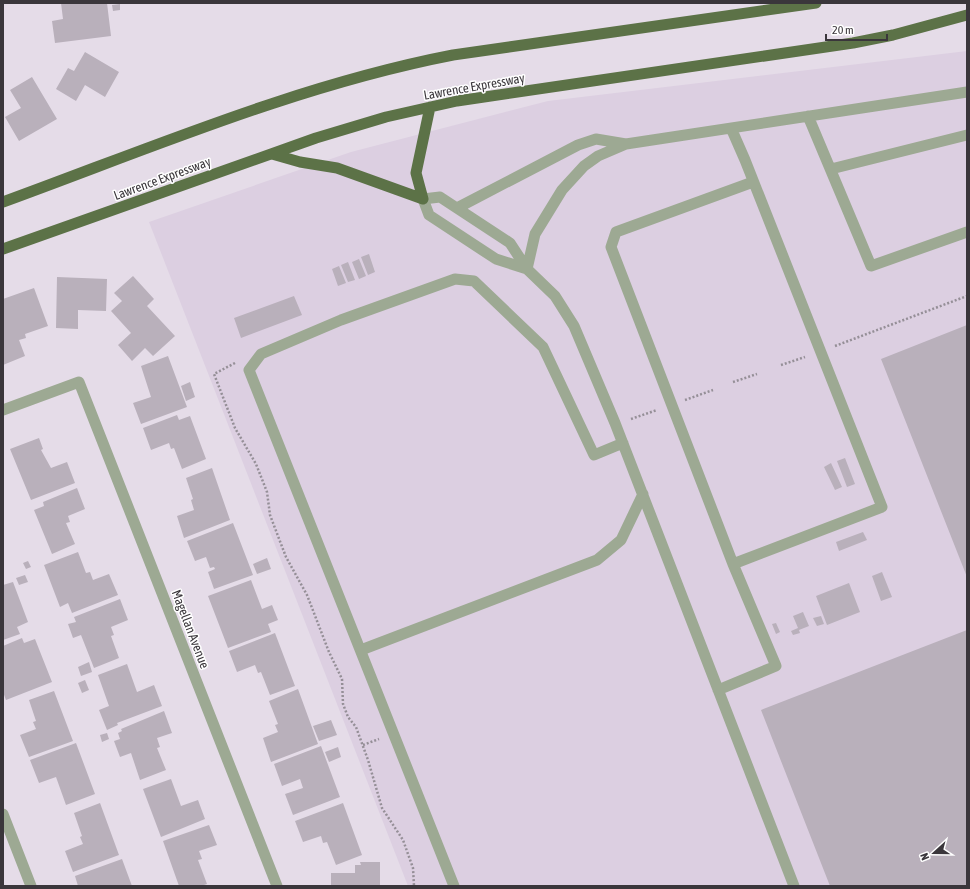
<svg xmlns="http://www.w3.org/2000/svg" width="970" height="889" font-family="'Asap Condensed',sans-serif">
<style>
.built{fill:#dccfe1}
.building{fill:#b9b0bb}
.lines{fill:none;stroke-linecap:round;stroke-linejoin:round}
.path{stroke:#958f97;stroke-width:2.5;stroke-dasharray:2 2;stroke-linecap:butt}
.service{stroke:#9da993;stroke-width:11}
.minor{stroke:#9da993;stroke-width:11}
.trunk{stroke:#5c7247;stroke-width:11}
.labels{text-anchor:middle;stroke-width:3;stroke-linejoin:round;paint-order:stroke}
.street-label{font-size:13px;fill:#3a363b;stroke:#fff}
</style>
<rect width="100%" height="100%" fill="#e5dce8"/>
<path class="built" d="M 967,51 L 967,886 L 408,886 L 149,222 L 351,152 L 548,101 Z"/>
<path class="building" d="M 61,3 L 107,3 L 111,36 L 55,43 L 52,21 L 63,19 Z
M 120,4 L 120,10 L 113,11 L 112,5 Z
M 85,52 L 119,72 L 105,97 L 85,85 L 76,101 L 56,89 L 68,68 L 74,71 Z
M 32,77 L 57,119 L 19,141 L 5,117 L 21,108 L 10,90 Z
M 369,254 L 375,272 L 368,275 L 361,257 Z
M 359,259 L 366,276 L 359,279 L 352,262 Z
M 348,262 L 355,280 L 348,282 L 341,265 Z
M 339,266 L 346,283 L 338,286 L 332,269 Z
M 133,276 L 154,299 L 147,306 L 175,336 L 153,356 L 145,348 L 132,361 L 118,345 L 131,333 L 111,311 L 122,301 L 114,293 Z
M 57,277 L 107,279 L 106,311 L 78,310 L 78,329 L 56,328 Z
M 34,288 L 48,326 L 25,334 L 26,338 L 19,340 L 25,356 L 3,365 L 3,299 Z
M 294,296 L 302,315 L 241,338 L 234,318 Z
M 967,325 L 967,577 L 881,359 Z
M 168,356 L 187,407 L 141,424 L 133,403 L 151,397 L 141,366 Z
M 190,382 L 195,397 L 186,401 L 181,386 Z
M 177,415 L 179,420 L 190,416 L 206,459 L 182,469 L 174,448 L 171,449 L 169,443 L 151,450 L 143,428 Z
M 39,438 L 43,449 L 41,450 L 51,468 L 67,462 L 75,483 L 31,500 L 10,449 Z
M 845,458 L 855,484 L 847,487 L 837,461 Z
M 831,463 L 842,487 L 835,490 L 824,467 Z
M 212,468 L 230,520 L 184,538 L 177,516 L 194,510 L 191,500 L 193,499 L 186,478 Z
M 77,488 L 85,509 L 68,516 L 70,522 L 66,523 L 75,544 L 52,554 L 34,510 L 44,506 L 43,502 Z
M 233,523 L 253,575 L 214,589 L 208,572 L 215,569 L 214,567 L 210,568 L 206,557 L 195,561 L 187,541 Z
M 863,532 L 867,540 L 839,551 L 836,542 Z
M 78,552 L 86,573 L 90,572 L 93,580 L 109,574 L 118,595 L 72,613 L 68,603 L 60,607 L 44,565 Z
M 267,558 L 271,569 L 257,574 L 253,564 Z
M 28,561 L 31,567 L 26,569 L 23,563 Z
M 882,572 L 892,597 L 881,601 L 872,576 Z
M 25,575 L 28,582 L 19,585 L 16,578 Z
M 251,580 L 262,609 L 272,605 L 278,620 L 268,624 L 271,632 L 228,648 L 208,596 Z
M 13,582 L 28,622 L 17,627 L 20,634 L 3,640 L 3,585 Z
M 849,583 L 860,612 L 827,625 L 816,596 Z
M 120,599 L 128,620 L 111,627 L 114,635 L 111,636 L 119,658 L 94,668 L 81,635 L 73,638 L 68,624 L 76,622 L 74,617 Z
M 803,612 L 809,626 L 799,630 L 800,633 L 793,635 L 791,631 L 798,628 L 793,616 Z
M 821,616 L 824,624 L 817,626 L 813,618 Z
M 776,623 L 780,632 L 776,634 L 772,624 Z
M 967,630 L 967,886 L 830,886 L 761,710 Z
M 275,633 L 295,686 L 270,695 L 261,672 L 258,673 L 255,665 L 237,672 L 229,651 Z
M 22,638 L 24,643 L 35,639 L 52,682 L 6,700 L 3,692 L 3,646 Z
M 89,662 L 92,672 L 81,676 L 78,667 Z
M 127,664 L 137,692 L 154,685 L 162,706 L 117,723 L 118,725 L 107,730 L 99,710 L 109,706 L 98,675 Z
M 85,680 L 89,690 L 82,693 L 78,683 Z
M 298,689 L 318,744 L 271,762 L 263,738 L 278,732 L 275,725 L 278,724 L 269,701 Z
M 54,691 L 73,741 L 29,757 L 20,735 L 36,729 L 33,722 L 36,721 L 29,700 Z
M 164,711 L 172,733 L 157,738 L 160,747 L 157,748 L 166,770 L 140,780 L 131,753 L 120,757 L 114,741 L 120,739 L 118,733 L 122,731 L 121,729 Z
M 331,720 L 337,735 L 319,741 L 313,726 Z
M 107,733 L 109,739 L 102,742 L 100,735 Z
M 76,743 L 95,794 L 66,805 L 56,777 L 39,783 L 30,760 Z
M 321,746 L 340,797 L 293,815 L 285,794 L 303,788 L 300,779 L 282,786 L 274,764 Z
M 338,747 L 341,757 L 329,762 L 325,752 Z
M 171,779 L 181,806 L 198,800 L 205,819 L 161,837 L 143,789 Z
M 100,803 L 119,855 L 73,872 L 65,851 L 83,844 L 80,837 L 82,836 L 74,813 Z
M 343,803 L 362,855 L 336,865 L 327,842 L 323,843 L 321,836 L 303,842 L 295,821 Z
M 209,825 L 217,845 L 199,851 L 202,859 L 198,860 L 207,884 L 201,886 L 179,886 L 163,841 Z
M 122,859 L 132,886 L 78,886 L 75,876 Z
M 360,862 L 380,862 L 380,886 L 331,886 L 331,873 L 355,873 L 355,865 L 361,865 Z"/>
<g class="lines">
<path class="path" d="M 835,346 L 967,296
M 235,363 L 214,374 L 235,428 L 256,464 L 267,492 L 270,515 L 286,557 L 307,595 L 329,652 L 342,679 L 343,704 L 348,717 L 356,727 L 368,760 L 382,808 L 403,840 L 413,868 L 414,886
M 781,365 L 805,357
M 733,382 L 757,374
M 685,400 L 713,390
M 631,419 L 657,410
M 363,745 L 379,739"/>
<path class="service" d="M 808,116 L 871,266 L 967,232
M 731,128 L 745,160 L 882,507 L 733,564 L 611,247 L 616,232 L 753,182
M 831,169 L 967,135
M 457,208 L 578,145 L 596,139 L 626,144
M 527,269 L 496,259 L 429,215 L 423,199 L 440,197 L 510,243 L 527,269 L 555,296 L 574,326 L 615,423 L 794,886
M 527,269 L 535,234 L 562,190 L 584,166 L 598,156 L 626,144 L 967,92
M 361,650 L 597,560 L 621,540 L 643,494
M 718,690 L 776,666 L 733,564
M 454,886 L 249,370 L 261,354 L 341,320 L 455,279 L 474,281 L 543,347 L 594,455 L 623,443"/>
<path class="minor" d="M 3,410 L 79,382 L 277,886
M 3,814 L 31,886"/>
<path class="trunk" d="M 272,154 L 300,162 L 337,168 L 423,199
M 423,199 L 416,173 L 430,107
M 3,202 C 151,148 298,85 453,55 L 816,3
M 3,249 L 316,138 L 386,117 L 457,101 L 853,43 L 893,35 L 967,15"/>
</g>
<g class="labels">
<g class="street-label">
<text transform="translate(474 86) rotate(-10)" y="5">Lawrence Expressway</text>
<text transform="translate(162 178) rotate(-20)" y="5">Lawrence Expressway</text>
<text transform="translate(191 629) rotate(69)" y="5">Magellan Avenue</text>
</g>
</g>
<rect width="970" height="889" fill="none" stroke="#3a363b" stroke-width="8"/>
<g transform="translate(934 853) rotate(249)" stroke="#ffffff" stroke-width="3" paint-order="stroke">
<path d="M0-3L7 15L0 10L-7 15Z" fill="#3a363b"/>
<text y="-6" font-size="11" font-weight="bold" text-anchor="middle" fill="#3a363b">N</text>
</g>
<path d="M826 34v6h61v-6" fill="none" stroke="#3a363b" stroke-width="2"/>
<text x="832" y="34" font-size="12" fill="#3a363b" stroke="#ffffff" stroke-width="3" paint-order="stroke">20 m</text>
</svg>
